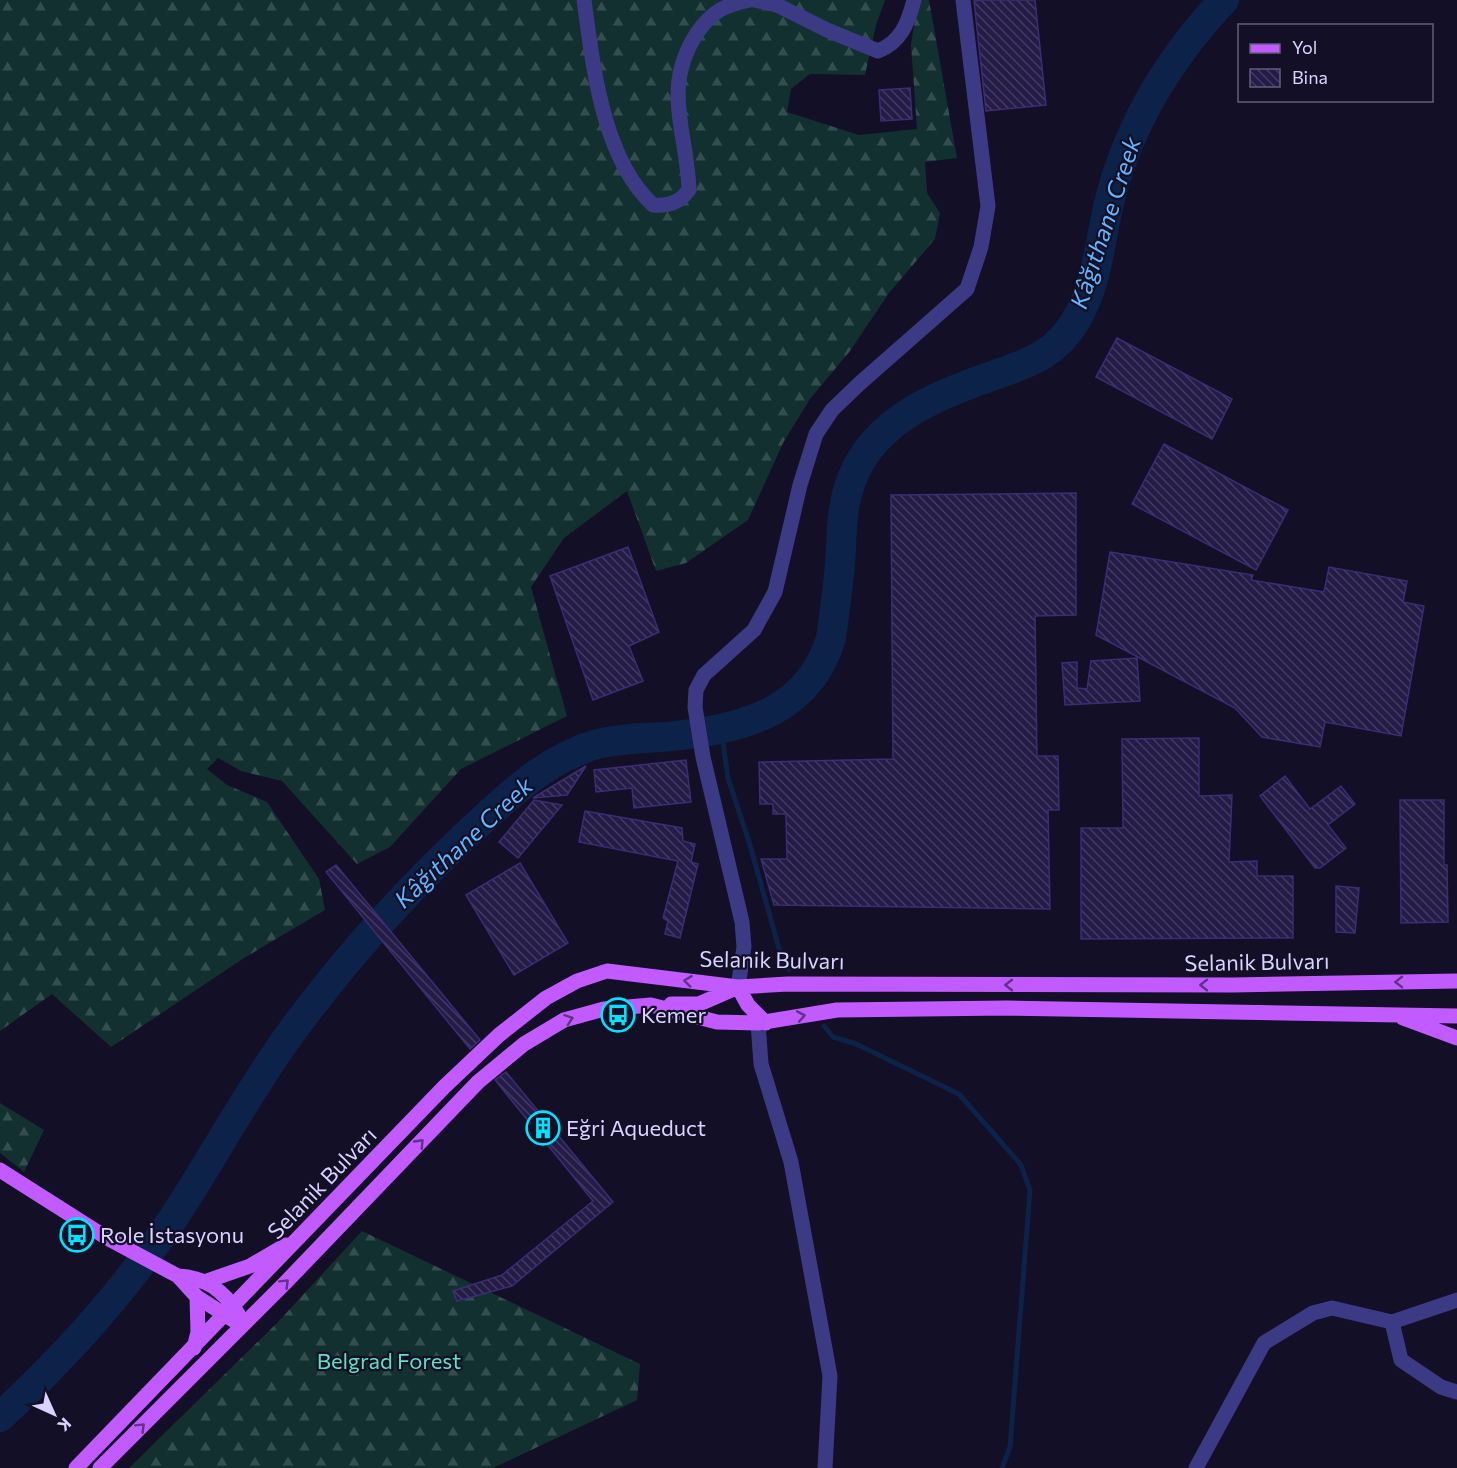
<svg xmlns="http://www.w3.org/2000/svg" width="1457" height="1468" font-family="Commissioner,sans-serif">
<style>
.forest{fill:url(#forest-firs)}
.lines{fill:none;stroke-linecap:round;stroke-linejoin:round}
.stream{stroke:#0c2248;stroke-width:5}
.river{stroke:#0c2248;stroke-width:30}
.building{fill:url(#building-back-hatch);stroke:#3b2d73;stroke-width:1.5}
.minor{stroke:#3d3a85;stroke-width:15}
.major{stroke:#c25bff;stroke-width:15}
.oneway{stroke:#623188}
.labels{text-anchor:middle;stroke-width:4.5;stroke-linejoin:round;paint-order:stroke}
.street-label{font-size:22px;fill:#d9d4ff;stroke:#130f26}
.poi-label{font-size:22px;fill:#d9d4ff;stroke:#130f26;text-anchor:start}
.park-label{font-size:22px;fill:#5fe0c0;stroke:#130f26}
.water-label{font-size:24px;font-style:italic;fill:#62b6ff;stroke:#130f26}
</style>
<defs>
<pattern id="forest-firs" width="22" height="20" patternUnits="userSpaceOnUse" patternTransform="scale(1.5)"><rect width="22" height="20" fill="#12302f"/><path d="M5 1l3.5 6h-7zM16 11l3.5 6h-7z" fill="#344d4e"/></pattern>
<pattern id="building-back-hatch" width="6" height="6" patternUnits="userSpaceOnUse" patternTransform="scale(1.5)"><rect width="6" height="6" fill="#241b47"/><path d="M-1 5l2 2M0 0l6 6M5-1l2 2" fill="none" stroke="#433b63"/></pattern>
</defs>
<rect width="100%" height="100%" fill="#130f26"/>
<path class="forest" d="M 0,0 L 885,0 L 876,25 L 865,75 L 810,74 L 791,89 L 787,112 L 859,135 L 917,129 L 911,45 L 918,0 L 929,0 L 957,158 L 925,162 L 927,193 L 940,213 L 935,239 L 889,293 L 850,351 L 810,399 L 783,443 L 748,520 L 686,563 L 656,571 L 627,491 L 564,538 L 531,587 L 567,716 L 461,769 L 390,847 L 357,864 L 282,781 L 241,771 L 218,758 L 207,769 L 227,785 L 267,802 L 319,879 L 325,910 L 244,958 L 111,1047 L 52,994 L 0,1031 Z
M 0,1103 L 44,1130 L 24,1172 L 0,1153 Z
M 362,1231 L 640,1364 L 637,1400 L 493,1468 L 129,1468 L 277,1323 Z"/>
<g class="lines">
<path class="stream" d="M 721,728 L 728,778 L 750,845 L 782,959 L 789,970
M 824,1026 L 833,1037 L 854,1043 L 959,1094 L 1021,1165 L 1030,1190 L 1010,1447 L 1002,1468"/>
<path class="river" d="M 0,1417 C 64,1358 123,1293 172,1220 C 213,1158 247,1093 290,1034 C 349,953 416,880 490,813 C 522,784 552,758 594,745 C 623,737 653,739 683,735 C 750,727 810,708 831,638 C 835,608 840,577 841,547 C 842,522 843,500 853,476 C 877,419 937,395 992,376 C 1028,363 1055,356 1076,320 C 1097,286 1100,241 1109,203 C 1128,126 1170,57 1224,0"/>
</g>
<path class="building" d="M 982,0 L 1035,0 L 1046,105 L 986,111 L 974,1 Z
M 910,88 L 912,119 L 881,121 L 879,90 Z
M 1117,338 L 1232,399 L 1212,439 L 1096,377 Z
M 1164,444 L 1288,510 L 1256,570 L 1132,504 Z
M 1076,493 L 1076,615 L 1035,616 L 1037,756 L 1058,756 L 1059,810 L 1048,810 L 1050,909 L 774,905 L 761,859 L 787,859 L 786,814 L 773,814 L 773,804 L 760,804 L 759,762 L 893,759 L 891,495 Z
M 628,547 L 659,632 L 629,646 L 643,681 L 593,700 L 550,576 Z
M 1110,552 L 1253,575 L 1251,580 L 1324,592 L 1329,567 L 1407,581 L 1403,602 L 1424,606 L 1401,736 L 1325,722 L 1320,747 L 1262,737 L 1235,708 L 1096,635 Z
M 1137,658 L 1140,701 L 1065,705 L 1062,663 L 1077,662 L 1077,688 L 1087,689 L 1091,661 Z
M 1199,738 L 1199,796 L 1232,795 L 1229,862 L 1257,861 L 1257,876 L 1293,876 L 1293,938 L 1081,939 L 1081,828 L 1123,828 L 1122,739 Z
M 686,760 L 691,802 L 634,808 L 632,788 L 596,792 L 594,770 Z
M 586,766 L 567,795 L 533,798 Z
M 1285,776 L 1310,809 L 1341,786 L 1355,804 L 1328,825 L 1346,848 L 1320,868 L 1315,868 L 1260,796 Z
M 534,800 L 562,805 L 518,858 L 499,842 Z
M 1400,800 L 1444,800 L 1444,865 L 1447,865 L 1448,922 L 1401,923 Z
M 585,811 L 682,828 L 683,841 L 695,844 L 691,862 L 698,864 L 680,938 L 665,934 L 668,921 L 663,918 L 678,861 L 579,842 Z
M 520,863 L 568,943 L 514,975 L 466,895 Z
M 336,865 L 480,1040 L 470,1049 L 326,872 Z
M 1336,886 L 1359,888 L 1355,933 L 1336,932 Z
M 506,1072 L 613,1202 L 512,1286 L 457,1301 L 453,1291 L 502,1275 L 593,1201 L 495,1080 Z"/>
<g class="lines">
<path class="minor" d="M 584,0 C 593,65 602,158 653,205 C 669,206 679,203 689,190 C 687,130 661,88 697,33 C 712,11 725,5 750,0
M 754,0 L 777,5 L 827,30 L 878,51 C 901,42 908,23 914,0
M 738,987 L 744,947 L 742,922 L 703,757 L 695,707 L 696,690 L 704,675 L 754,630 L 775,592 L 800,485 L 816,434 L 832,410 L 859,384 L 967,289 L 981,247 L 988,206 L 963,0
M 758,1023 L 761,1064 L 791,1162 L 830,1376 L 825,1468
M 1392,1322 L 1401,1360 L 1441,1387 L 1457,1392
M 1196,1468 L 1264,1343 L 1313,1313 L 1332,1308 L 1392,1322 L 1457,1300"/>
<path class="major" d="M 671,1004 L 699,1004 L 738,987 L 748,1005 L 766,1023
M 1403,1018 L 1457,1038
M 0,1170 L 107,1238 L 178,1276 C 204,1277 225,1291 238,1314
M 178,1276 L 197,1297 L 233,1320
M 204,1282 L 250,1266 L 286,1245
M 194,1348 L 198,1332 L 197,1297
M 76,1468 L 444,1087 L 499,1035 L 546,998 L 577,981 L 607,971 L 738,987 L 788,984 L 1233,985 L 1457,981
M 100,1468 L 286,1282 L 478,1082 L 524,1044 L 564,1020 L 604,1009 L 651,1005 L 717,1022 L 758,1023 L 837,1010 L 1008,1008 L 1457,1016"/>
</g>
<defs><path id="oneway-chevron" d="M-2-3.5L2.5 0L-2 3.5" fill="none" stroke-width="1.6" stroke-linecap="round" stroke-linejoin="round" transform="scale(1.5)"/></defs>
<g class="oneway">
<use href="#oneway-chevron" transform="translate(688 981) rotate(-173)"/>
<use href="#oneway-chevron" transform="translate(1399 982) rotate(179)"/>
<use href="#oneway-chevron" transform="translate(1009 985) rotate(-180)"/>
<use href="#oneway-chevron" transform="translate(1204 985) rotate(-180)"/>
<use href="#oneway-chevron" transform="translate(801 1016) rotate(-10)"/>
<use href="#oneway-chevron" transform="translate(569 1019) rotate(-19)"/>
<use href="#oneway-chevron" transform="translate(420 1143) rotate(-46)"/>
<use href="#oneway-chevron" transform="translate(285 1283) rotate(-45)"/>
<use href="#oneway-chevron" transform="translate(141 1427) rotate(-45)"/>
</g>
<defs>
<g id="bus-ring" transform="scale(1.725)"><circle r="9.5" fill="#130f26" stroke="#00e5ff" stroke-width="1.5"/><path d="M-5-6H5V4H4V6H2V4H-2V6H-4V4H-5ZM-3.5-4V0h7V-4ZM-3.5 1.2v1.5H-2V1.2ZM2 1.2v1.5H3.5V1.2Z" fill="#00e5ff"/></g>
<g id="building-ring" transform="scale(1.725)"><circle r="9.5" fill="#130f26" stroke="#00e5ff" stroke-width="1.5"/><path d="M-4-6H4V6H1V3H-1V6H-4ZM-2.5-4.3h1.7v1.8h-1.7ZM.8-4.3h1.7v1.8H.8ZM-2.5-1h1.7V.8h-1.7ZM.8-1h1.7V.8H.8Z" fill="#00e5ff"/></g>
</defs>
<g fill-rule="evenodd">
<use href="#bus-ring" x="618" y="1015"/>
<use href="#building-ring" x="543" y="1128"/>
<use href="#bus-ring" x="77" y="1235"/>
</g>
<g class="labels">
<g class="street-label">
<text transform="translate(772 960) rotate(1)" y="8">Selanik Bulvarı</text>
<text transform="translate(1257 962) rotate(-1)" y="8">Selanik Bulvarı</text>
<text transform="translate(322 1183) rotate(-46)" y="8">Selanik Bulvarı</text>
</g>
<g class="poi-label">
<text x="641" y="1023">Kemer</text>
<text x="566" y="1136">Eğri Aqueduct</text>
<text x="100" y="1243">Role İstasyonu</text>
</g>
<g class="park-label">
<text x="389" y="1369">Belgrad Forest</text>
</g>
<g class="water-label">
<text transform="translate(1106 223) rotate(-72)" y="8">Kâğıthane Creek</text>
<text transform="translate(464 843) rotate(-43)" y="8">Kâğıthane Creek</text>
</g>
</g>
<rect x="1238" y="24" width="195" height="78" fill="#130f26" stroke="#625e7d" stroke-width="1.5"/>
<rect x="1250" y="44" width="30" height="9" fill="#c25bff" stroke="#625e7d" stroke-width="1.5"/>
<text x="1292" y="54" font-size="18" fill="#d9d4ff">Yol</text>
<rect x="1250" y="69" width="30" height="18" fill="url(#building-back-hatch)" stroke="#625e7d" stroke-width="1.5"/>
<text x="1292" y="84" font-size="18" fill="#d9d4ff">Bina</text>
<g transform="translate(54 1414) rotate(135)" stroke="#130f26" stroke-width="4.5" paint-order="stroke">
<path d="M0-4.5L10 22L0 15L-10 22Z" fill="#d9d4ff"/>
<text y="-9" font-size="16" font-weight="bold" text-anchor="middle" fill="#d9d4ff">K</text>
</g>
</svg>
